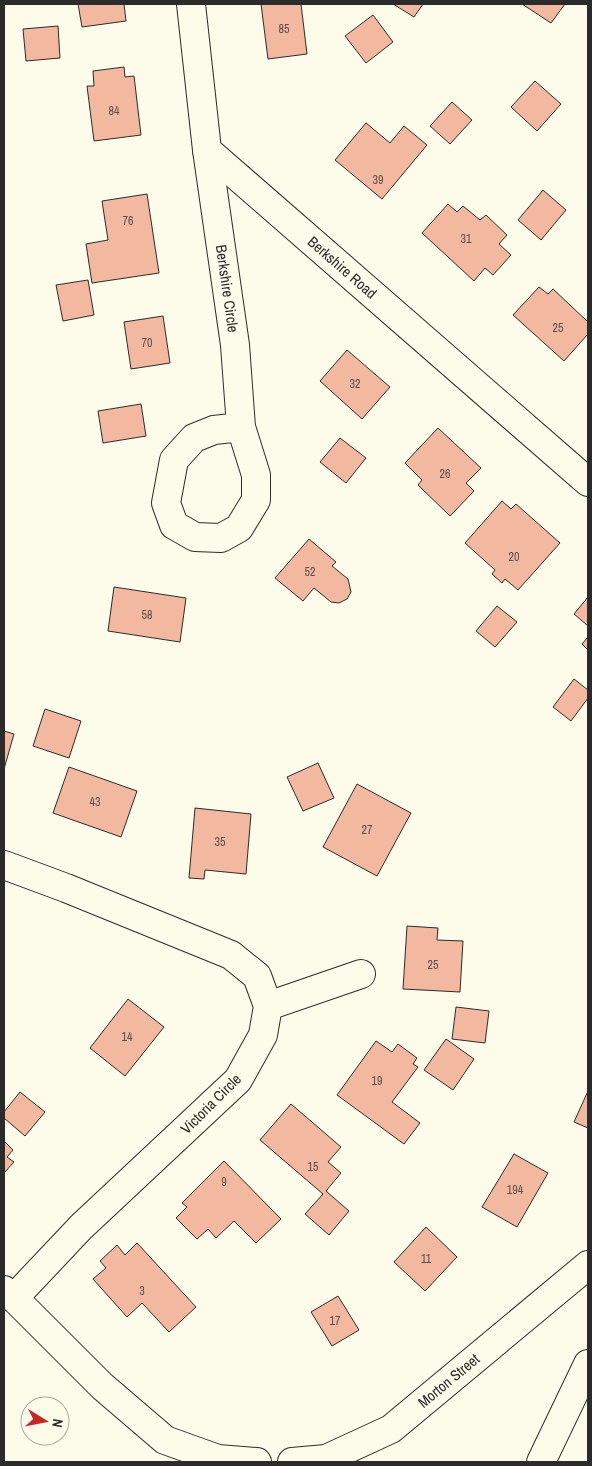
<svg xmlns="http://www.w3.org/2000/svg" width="592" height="1466" font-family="'Archivo Narrow',sans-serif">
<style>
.building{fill:#f2b8a0;stroke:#2b2b2b}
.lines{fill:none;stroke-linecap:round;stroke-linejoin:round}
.minor-casing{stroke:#2b2b2b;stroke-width:30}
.minor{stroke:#fdfbea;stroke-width:28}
.labels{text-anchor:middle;stroke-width:4;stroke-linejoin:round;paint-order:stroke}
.number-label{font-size:12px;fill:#5d4e48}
.street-label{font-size:15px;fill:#2b2b2b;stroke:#fdfbea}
</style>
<rect width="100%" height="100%" fill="#fdfbea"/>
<path class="building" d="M 78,4 L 124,4 L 126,21 L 82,27 Z
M 261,4 L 301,4 L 307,54 L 268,59 Z
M 393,4 L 423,4 L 414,17 Z
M 522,4 L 565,4 L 551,23 Z
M 373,15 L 393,42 L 366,63 L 345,36 Z
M 58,26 L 60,58 L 26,61 L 23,29 Z
M 124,67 L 125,77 L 134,76 L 141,135 L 94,141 L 87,86 L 94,86 L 93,71 Z
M 535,81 L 561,104 L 537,131 L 511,107 Z
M 452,102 L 472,120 L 450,144 L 430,126 Z
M 366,123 L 390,143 L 404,126 L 427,145 L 382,199 L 335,160 Z
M 543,190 L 566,210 L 541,240 L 518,220 Z
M 147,194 L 159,273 L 92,283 L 86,244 L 108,240 L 102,201 Z
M 448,204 L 457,212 L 463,206 L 480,220 L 486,215 L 507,235 L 499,244 L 511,255 L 493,275 L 485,268 L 474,281 L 422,233 Z
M 88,280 L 94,315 L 63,321 L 56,285 Z
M 539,287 L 548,294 L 553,289 L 588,322 L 588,334 L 564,361 L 513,315 Z
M 163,316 L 170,363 L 131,369 L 124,322 Z
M 347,350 L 390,387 L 362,419 L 320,381 Z
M 141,404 L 146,436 L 103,443 L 98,411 Z
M 438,428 L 481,468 L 466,483 L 474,491 L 450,516 L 418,485 L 422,480 L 405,463 Z
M 340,438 L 366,458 L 346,483 L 320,462 Z
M 502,501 L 511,509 L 516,504 L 560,543 L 518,590 L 505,579 L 502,583 L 492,574 L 495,570 L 465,543 Z
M 309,539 L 336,562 L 332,566 L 348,579 L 351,592 L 347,599 L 339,603 L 331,602 L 314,588 L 303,601 L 275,578 Z
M 114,587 L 186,598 L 180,642 L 108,631 Z
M 588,597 L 588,626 L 574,614 Z
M 497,606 L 517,622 L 495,647 L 476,631 Z
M 588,637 L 588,650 L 582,644 Z
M 574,679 L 588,690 L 588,698 L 571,721 L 553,707 Z
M 45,709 L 81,721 L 69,758 L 33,746 Z
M 4,731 L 14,734 L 4,769 Z
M 318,763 L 334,798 L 303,811 L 287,777 Z
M 69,767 L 137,791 L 121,837 L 53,813 Z
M 357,784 L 411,813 L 377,876 L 323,847 Z
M 195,808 L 251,814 L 246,874 L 205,870 L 204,879 L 189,878 Z
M 407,926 L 438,928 L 437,940 L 463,941 L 460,992 L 403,989 Z
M 128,999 L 164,1027 L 125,1076 L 90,1048 Z
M 456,1007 L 489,1011 L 485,1043 L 452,1039 Z
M 446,1039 L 474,1059 L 453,1090 L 424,1070 Z
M 376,1041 L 392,1052 L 398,1044 L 417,1058 L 413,1064 L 418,1067 L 392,1102 L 420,1123 L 404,1144 L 337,1095 Z
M 588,1091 L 588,1128 L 574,1122 Z
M 20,1092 L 45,1112 L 25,1136 L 4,1118 L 4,1112 Z
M 291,1104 L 341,1147 L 328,1162 L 341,1173 L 326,1191 L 349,1211 L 329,1235 L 305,1214 L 323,1194 L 260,1140 Z
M 4,1141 L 13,1150 L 7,1157 L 14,1162 L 4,1173 Z
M 514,1154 L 548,1173 L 517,1227 L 482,1207 Z
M 224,1161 L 281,1219 L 256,1243 L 234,1221 L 216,1238 L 208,1229 L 197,1239 L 176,1218 L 187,1207 L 182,1203 Z
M 426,1227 L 457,1257 L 425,1291 L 394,1262 Z
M 137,1243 L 196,1307 L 169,1332 L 142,1303 L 127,1317 L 93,1279 L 106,1268 L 100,1261 L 117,1245 L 125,1255 Z
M 338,1296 L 359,1330 L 332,1346 L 311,1312 Z"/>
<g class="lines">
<g class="minor-casing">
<g id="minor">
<path id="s1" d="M 191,4 L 207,150 L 588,482"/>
<path id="s2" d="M 207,150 L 235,345 L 241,427 L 256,475 L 256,500 L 239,528 L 221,538 L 195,537 L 174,525 L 166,503 L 174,460 L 194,438 L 214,430 L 241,427"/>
<path d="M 4,865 L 66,888 L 231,955 L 257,976 L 268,1006 L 263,1035 L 238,1080 L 81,1227 L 14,1298"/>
<path d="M 268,1006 L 361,974"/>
<path d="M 4,1290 L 14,1298 L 102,1386 L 165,1440 L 218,1459 L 257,1462"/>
<path id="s3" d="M 292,1462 L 326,1459 L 391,1429 L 588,1265"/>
<path d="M 541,1462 L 588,1364"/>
</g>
</g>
<use href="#minor" class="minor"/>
</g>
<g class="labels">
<g class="number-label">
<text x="284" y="33">85</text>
<text x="114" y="115">84</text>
<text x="378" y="184">39</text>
<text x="128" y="225">76</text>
<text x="466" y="243">31</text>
<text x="558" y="332">25</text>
<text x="147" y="347">70</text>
<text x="355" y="388">32</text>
<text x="445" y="478">26</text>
<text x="514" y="561">20</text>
<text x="310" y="576">52</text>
<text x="147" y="619">58</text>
<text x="95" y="806">43</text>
<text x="367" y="834">27</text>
<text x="220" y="846">35</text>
<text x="433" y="969">25</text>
<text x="127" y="1041">14</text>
<text x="377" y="1085">19</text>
<text x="313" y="1171">15</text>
<text x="224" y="1186">9</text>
<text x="515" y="1194">194</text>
<text x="426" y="1263">11</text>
<text x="142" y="1295">3</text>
<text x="335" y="1325">17</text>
</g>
<g class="street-label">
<text dy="5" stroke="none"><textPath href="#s1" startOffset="326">Berkshire Road</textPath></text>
<text dy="5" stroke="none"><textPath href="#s2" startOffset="140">Berkshire Circle</textPath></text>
<text transform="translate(211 1104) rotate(-45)" y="5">Victoria Circle</text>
<text dy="5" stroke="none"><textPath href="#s3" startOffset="181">Morton Street</textPath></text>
</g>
</g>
<rect width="592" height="1466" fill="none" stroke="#2b2b2b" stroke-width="10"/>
<g transform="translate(45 1421) rotate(100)"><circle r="24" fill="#fdfbea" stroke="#a9a89e"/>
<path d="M0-4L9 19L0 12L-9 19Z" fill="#c62828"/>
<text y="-8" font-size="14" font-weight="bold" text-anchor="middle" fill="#2b2b2b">N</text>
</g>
</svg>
